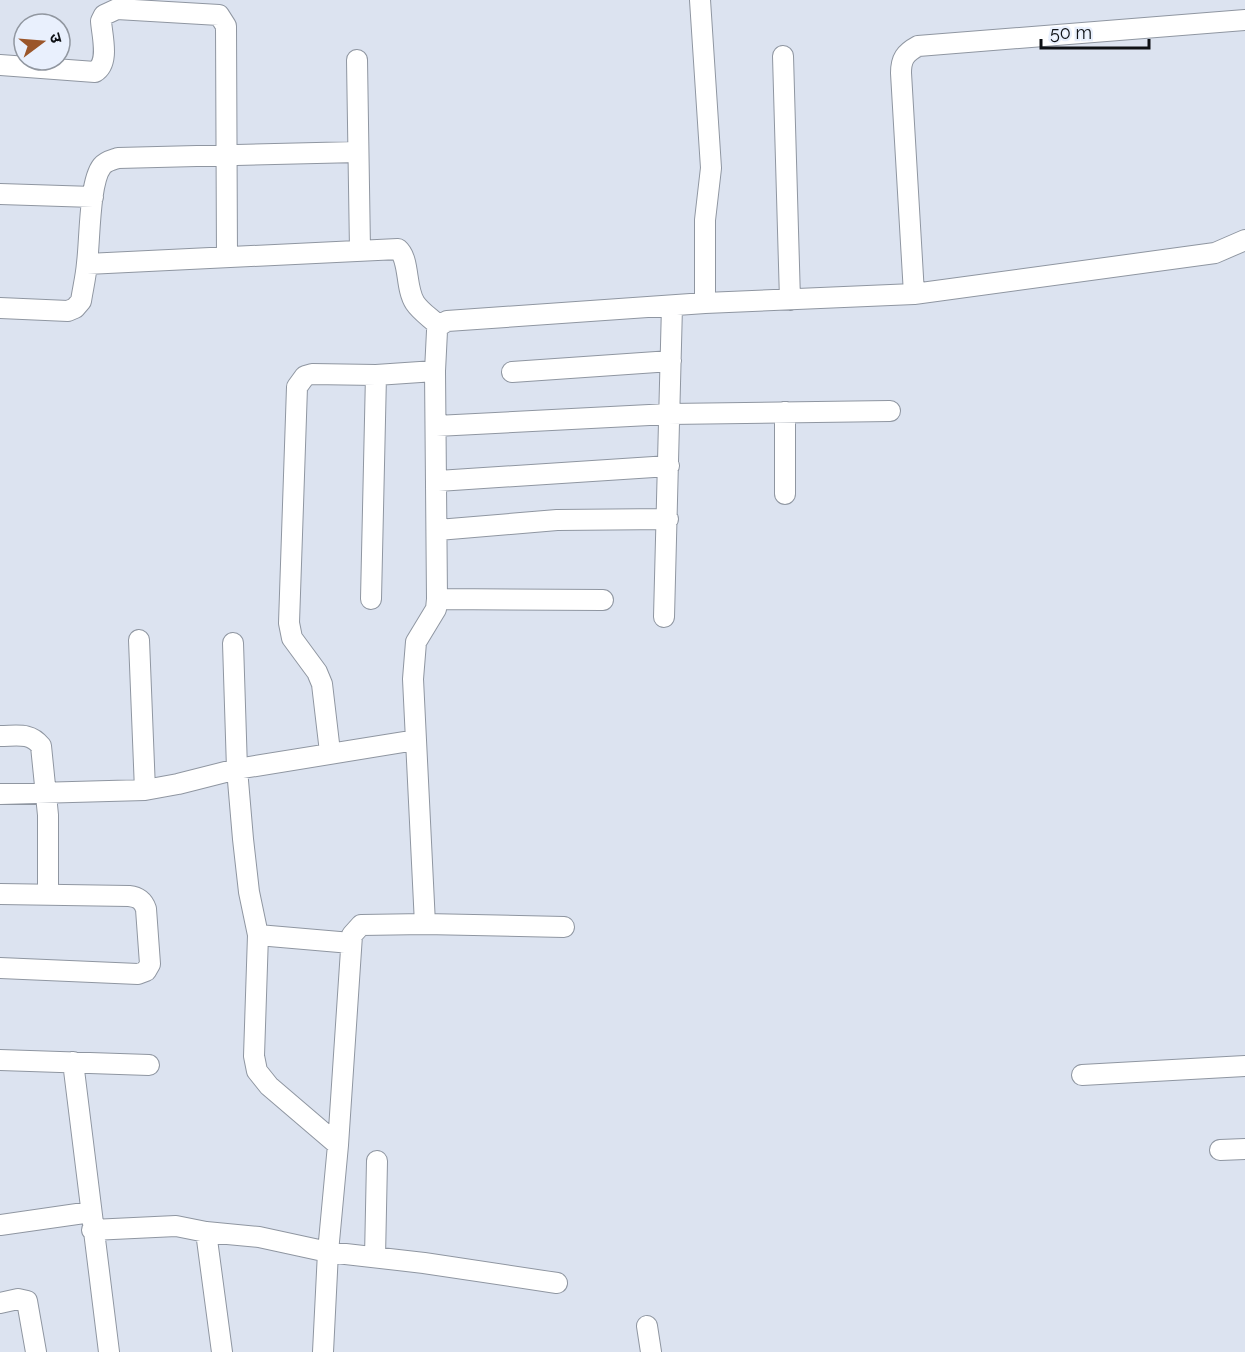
<svg xmlns="http://www.w3.org/2000/svg" width="1245" height="1352" font-family="Raleway,'Noto Sans Devanagari',sans-serif">
<style>
.lines{fill:none;stroke-linecap:round;stroke-linejoin:round}
.minor-casing{stroke:#8f96a1;stroke-width:22}
.minor{stroke:#fff;stroke-width:20}
</style>
<rect width="100%" height="100%" fill="#dce3f0"/>
<g class="lines">
<g class="minor-casing">
<path id="minor" d="M 700,0 L 711,168 L 705,220 L 705,303
M 783,56 L 790,300
M 357,60 L 360,250
M 0,65 L 95,72 C 110,63 102,36 101,21 L 104,15 L 117,9 L 219,15 L 226,26 L 227,257
M 0,194 L 93,197
M 87,264 L 398,249 C 410,259 405,288 415,303 C 421,312 431,318 439,326
M 914,294 L 901,73 C 901,59 905,53 918,46 L 1245,20
M 0,308 L 68,311 L 75,308 L 81,301 C 83,288 86,276 87,263 C 90,241 89,182 102,166 C 106,161 112,160 118,158 L 358,152
M 512,372 L 671,361
M 436,426 L 669,414 L 890,411
M 438,481 L 669,466
M 785,494 L 785,412
M 438,530 L 557,520 L 668,519
M 371,599 L 376,375
M 437,599 L 603,600
M 664,617 L 672,306
M 139,640 L 145,790
M 233,643 L 237,769 L 243,839 L 249,892 L 258,935 L 254,1056 L 257,1071 L 269,1086 L 338,1145
M 0,736 C 17,736 30,732 41,746 L 48,815 L 48,894
M 330,752 L 322,684 L 317,672 L 292,638 L 289,623 L 297,387 L 305,376 L 312,374 L 376,375 L 435,371
M 0,794 L 145,790 L 178,784 L 237,769 L 416,740
M 0,894 L 129,896 C 138,897 143,900 146,909 L 150,964 L 146,971 L 138,974 L 0,968
M 425,924 L 564,927
M 258,935 L 351,943
M 0,1060 L 149,1065
M 73,1062 L 109,1352
M 1082,1075 L 1245,1066
M 1220,1150 L 1245,1149
M 0,1225 L 91,1212
M 92,1230 L 176,1226 L 206,1232 L 259,1237 L 328,1252 L 424,1263 L 557,1283
M 206,1232 L 222,1352
M 375,1257 L 377,1161
M 0,1303 L 18,1299 L 27,1301 L 36,1352
M 647,1326 L 651,1352
M 323,1352 L 328,1252 L 338,1145 L 352,935 L 361,925 L 425,924 L 413,679 L 416,642 L 436,609 L 437,599 L 435,371 L 437,331 L 439,326 L 447,321 L 705,303 L 914,294 L 1215,253 L 1245,240"/>
</g>
<use href="#minor" class="minor"/>
</g>
<g transform="translate(42 42) rotate(74)"><circle r="28" fill="#e9f0fd" stroke="#9197a0" stroke-width="1.5"/>
<path d="M0-4.5L10 22L0 15L-10 22Z" fill="#9b562a"/>
<text y="-9" font-size="16" font-weight="bold" text-anchor="middle" fill="#0e1115">उ</text>
</g>
<path d="M1041 39v9h108v-9" fill="none" stroke="#0e1115" stroke-width="3"/>
<text x="1050" y="39" font-size="18" fill="#0e1115" stroke="#e9f0fd" stroke-width="4.5" paint-order="stroke">50 m</text>
</svg>
